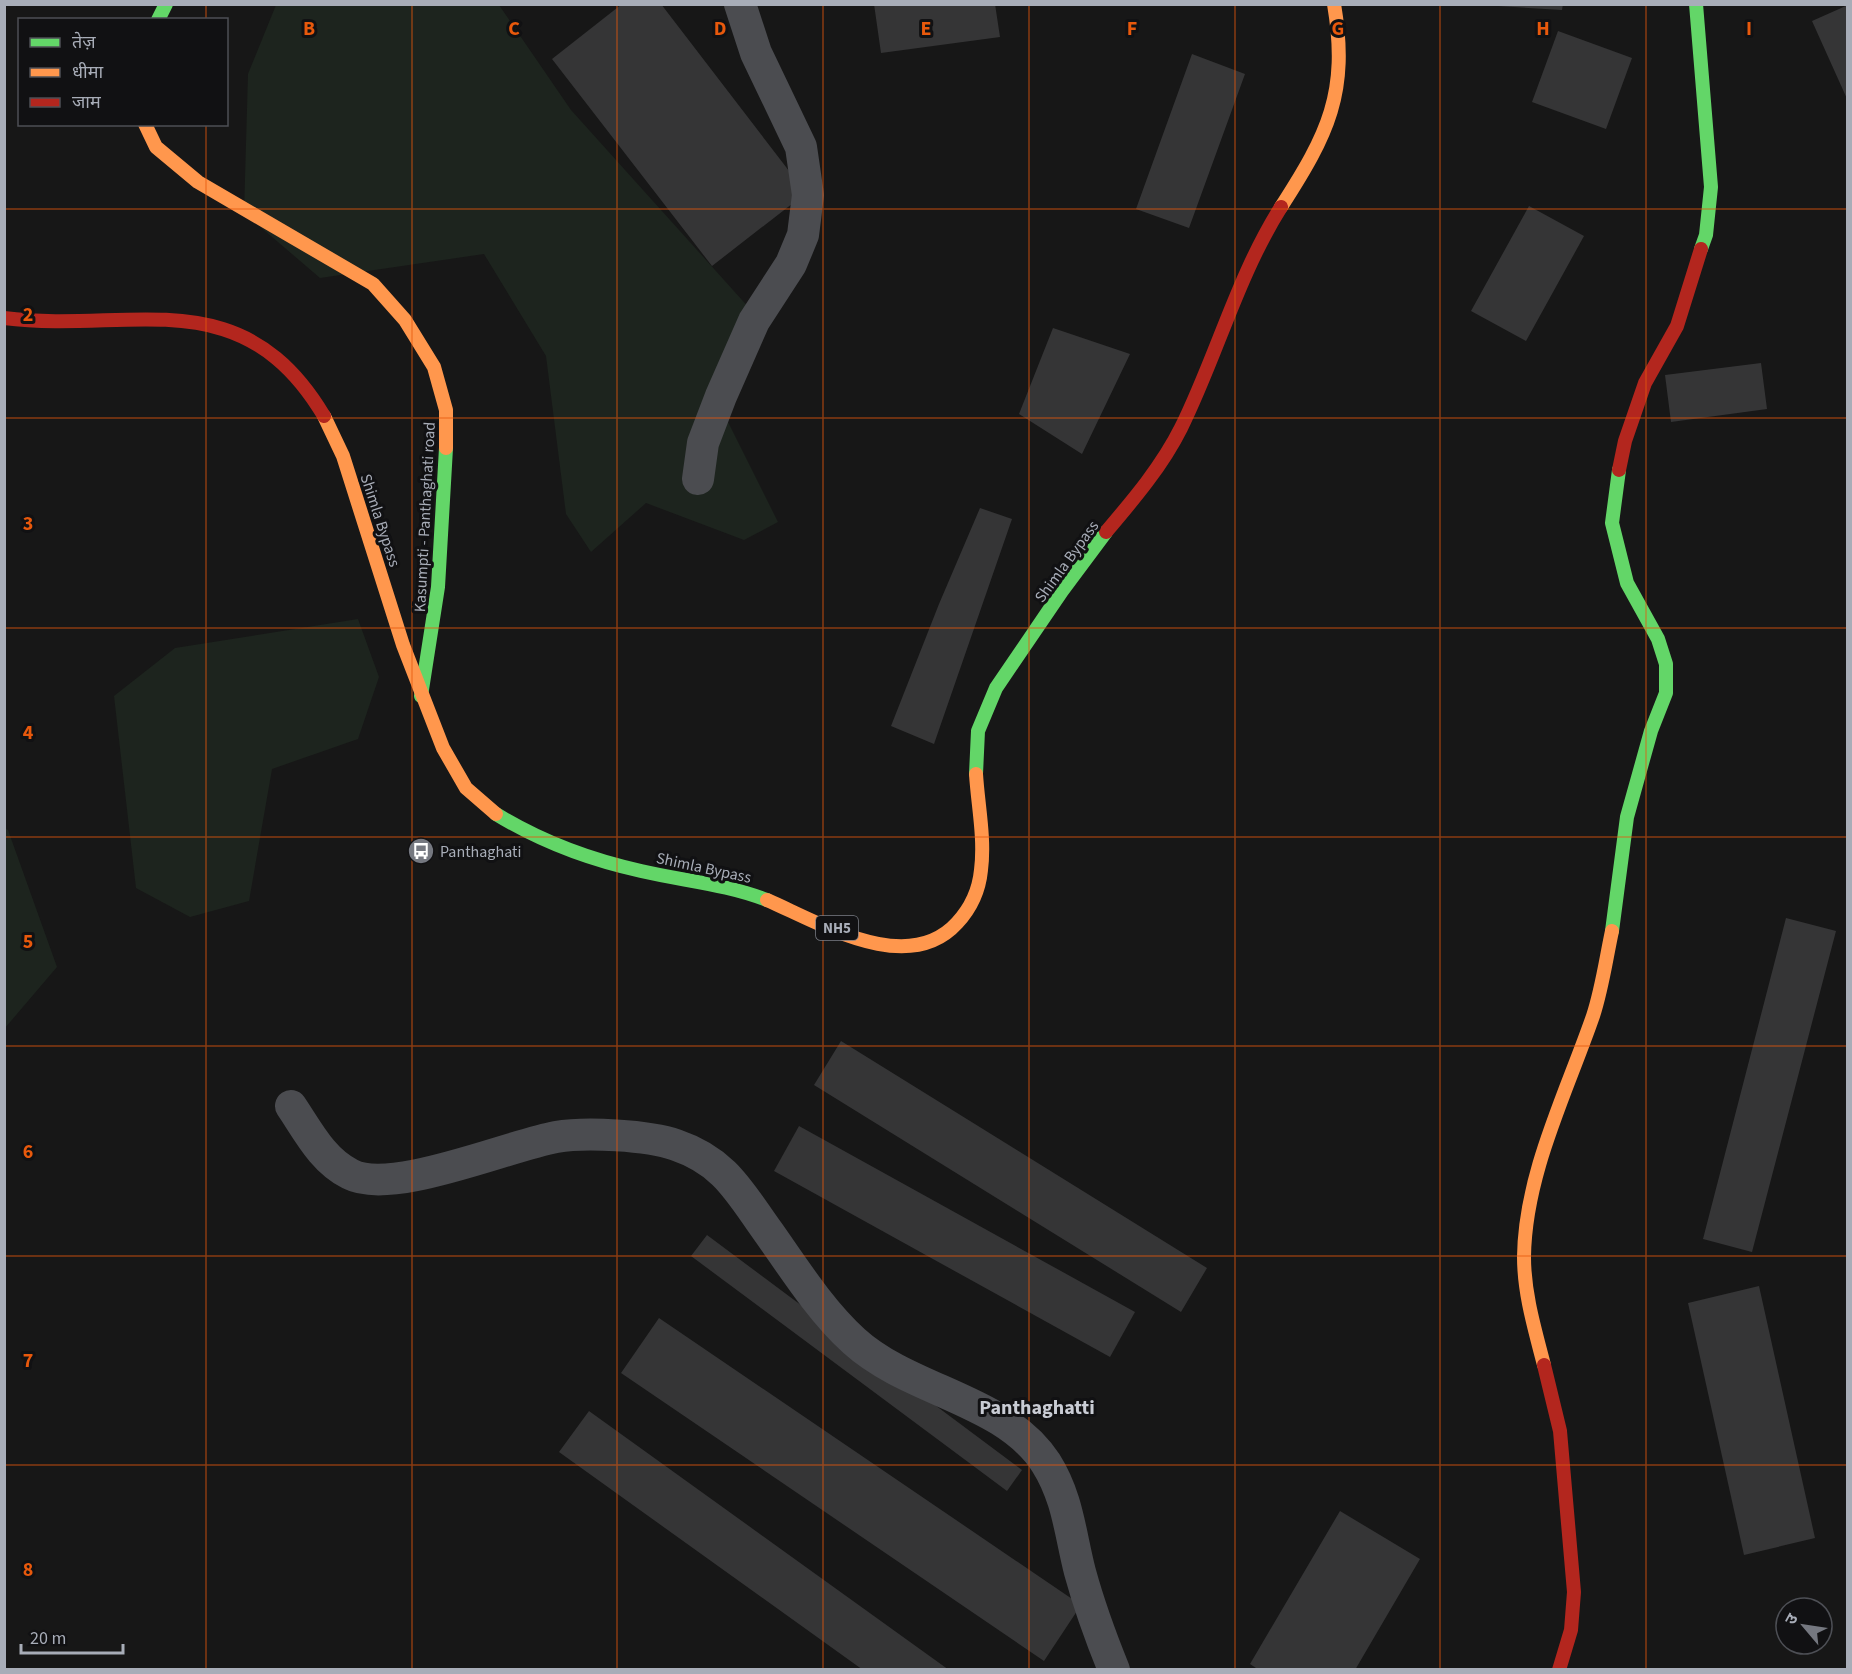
<svg xmlns="http://www.w3.org/2000/svg" width="1852" height="1674" font-family="'Source Sans 3','Noto Sans Devanagari',sans-serif">
<style>
.green{fill:#1d241e}
.building{fill:#353536}
.lines{fill:none;stroke-linecap:round;stroke-linejoin:round}
.street{stroke:#4b4c50;stroke-width:32}
.fast{stroke:#63d668;stroke-width:14}
.slow{stroke:#ff974d;stroke-width:14}
.jam{stroke:#b3261e;stroke-width:14}
.grid{fill:none;stroke:#e8590c;stroke-width:1.5;stroke-opacity:0.55}
.labels{text-anchor:middle;stroke-width:6;stroke-linejoin:round;paint-order:stroke}
.shield{fill:#111113;stroke:#7b7e86;stroke-width:1.5}
.shield-label{font-size:15px;font-weight:bold;fill:#a8adb8}
.street-label{font-size:16px;fill:#a8adb8;stroke:#111113}
.poi-label{font-size:16px;fill:#a8adb8;stroke:#111113;text-anchor:start}
.quarter-label{font-size:20px;font-weight:bold;fill:#c9ccd4;stroke:#111113}
.grid-label{font-size:20px;text-anchor:middle;font-weight:bold;fill:#e8590c;stroke:#111113;stroke-width:6;stroke-linejoin:round;paint-order:stroke}
</style>
<rect width="100%" height="100%" fill="#171717"/>
<path class="green" d="M 276,5 L 499,5 L 571,110 L 751,310 L 722,410 L 778,522 L 744,540 L 646,503 L 591,552 L 566,514 L 546,356 L 484,254 L 320,278 L 244,213 L 248,74 Z
M 358,619 L 379,677 L 358,739 L 272,769 L 249,901 L 190,917 L 136,888 L 114,696 L 175,648 Z
M 5,828 L 8,830 L 57,967 L 5,1028 Z"/>
<path class="building" d="M 622,4 L 661,4 L 806,193 L 712,266 L 552,59 Z
M 874,4 L 995,4 L 1000,37 L 881,53 Z
M 1466,4 L 1563,4 L 1562,10 Z
M 1848,5 L 1848,101 L 1812,21 Z
M 1558,31 L 1632,58 L 1606,129 L 1532,102 Z
M 1192,54 L 1245,74 L 1189,228 L 1136,209 Z
M 1529,206 L 1584,236 L 1526,341 L 1471,311 Z
M 1053,328 L 1130,354 L 1082,454 L 1019,414 Z
M 1761,363 L 1767,409 L 1671,422 L 1665,375 Z
M 980,508 L 1012,519 L 934,744 L 891,726 L 939,604 Z
M 1786,918 L 1836,931 L 1752,1252 L 1703,1239 Z
M 841,1041 L 1207,1268 L 1181,1312 L 814,1085 Z
M 799,1126 L 1135,1312 L 1110,1357 L 774,1171 Z
M 707,1235 L 1022,1470 L 1007,1491 L 691,1256 Z
M 1759,1286 L 1815,1538 L 1744,1555 L 1688,1303 Z
M 659,1318 L 1081,1605 L 1044,1661 L 621,1373 Z
M 589,1411 L 949,1670 L 863,1670 L 559,1452 Z
M 1340,1511 L 1420,1559 L 1355,1670 L 1259,1670 L 1250,1664 Z"/>
<g class="lines">
<path class="street" d="M 698,479 L 703,443 L 721,396 L 754,321 L 791,264 L 803,235 L 808,195 L 801,147 L 756,53 L 740,4
M 291,1106 C 308,1131 322,1160 350,1174 C 391,1196 507,1146 556,1137 C 585,1132 648,1135 676,1145 C 726,1162 740,1193 769,1233 C 795,1270 821,1311 854,1341 C 910,1392 1005,1399 1046,1463 C 1068,1498 1070,1533 1080,1572 C 1089,1605 1101,1638 1114,1670"/>
<path class="fast" d="M 1696,4 L 1711,187 L 1706,235 L 1701,249
M 158,20 L 166,4
M 421,696 L 438,587 L 446,448
M 976,774 L 978,731 L 996,688 L 1062,591 L 1106,532
M 496,814 C 540,841 591,860 641,871 C 684,881 726,884 767,900
M 1612,931 L 1627,817 L 1651,731 L 1666,693 L 1666,664 L 1658,639 L 1627,583 L 1612,523 L 1619,470"/>
<path class="slow" d="M 145,124 L 156,147 L 198,182 L 373,284 L 405,320 L 434,367 L 446,410 L 446,448
M 1281,207 C 1328,134 1349,93 1334,4
M 324,416 L 343,456 L 403,645 L 443,748 L 466,788 L 496,814
M 767,900 C 820,923 908,977 957,923 C 971,908 979,891 981,870 C 985,838 978,806 976,774
M 1544,1365 C 1535,1330 1524,1294 1524,1257 C 1525,1174 1566,1094 1593,1016 C 1602,989 1606,959 1612,931"/>
<path class="jam" d="M 4,318 C 131,334 241,277 324,416
M 1619,470 L 1625,441 L 1645,383 L 1677,326 L 1701,249
M 1106,532 C 1134,499 1162,466 1181,428 C 1217,355 1237,277 1281,207
M 1544,1365 L 1560,1431 L 1574,1592 L 1571,1630 L 1559,1670"/>
</g>
<path class="grid" d="M 206,4 L 206,20M 412,4 L 412,1670M 617,4 L 617,1670M 823,4 L 823,1670M 1029,4 L 1029,1670M 1235,4 L 1235,1670M 1440,4 L 1440,1670M 1646,4 L 1646,1670M 206,124 L 206,1670M 4,209 L 1848,209M 4,418 L 1848,418M 4,628 L 1848,628M 4,837 L 1848,837M 4,1046 L 1848,1046M 4,1256 L 1848,1256M 4,1465 L 1848,1465"/>
<defs>
<g id="bus-disc" transform="scale(1.35)"><circle r="9.5" fill="#757880" stroke="#111113"/><path d="M-5-6H5V4H4V6H2V4H-2V6H-4V4H-5ZM-3.5-4V0h7V-4ZM-3.5 1.2v1.5H-2V1.2ZM2 1.2v1.5H3.5V1.2Z" fill="#fff"/></g>
</defs>
<g fill-rule="evenodd">
<use href="#bus-disc" x="421" y="851"/>
</g>
<g class="labels">
<rect class="shield" x="816" y="916" width="42" height="24" rx="4.5"/>
<g class="shield-label">
<text x="837" y="933">NH5</text>
</g>
<g class="street-label">
<text transform="translate(424 517) rotate(-87)" y="6">Kasumpti - Panthaghati road</text>
<text transform="translate(381 520) rotate(72)" y="6">Shimla Bypass</text>
<text transform="translate(1066 561) rotate(-54)" y="6">Shimla Bypass</text>
<text transform="translate(704 867) rotate(12)" y="6">Shimla Bypass</text>
</g>
<g class="poi-label">
<text x="440" y="857">Panthaghati</text>
</g>
<g class="quarter-label">
<text x="1037" y="1414">Panthaghatti</text>
</g>
</g>
<g class="grid-label">
<text x="309" y="35">B</text>
<text x="514" y="35">C</text>
<text x="720" y="35">D</text>
<text x="926" y="35">E</text>
<text x="1132" y="35">F</text>
<text x="1338" y="35">G</text>
<text x="1543" y="35">H</text>
<text x="1749" y="35">I</text>
<text x="28" y="321">2</text>
<text x="28" y="530">3</text>
<text x="28" y="739">4</text>
<text x="28" y="948">5</text>
<text x="28" y="1158">6</text>
<text x="28" y="1367">7</text>
<text x="28" y="1576">8</text>
</g>
<rect width="1852" height="1674" fill="none" stroke="#a8adb8" stroke-width="12"/>
<rect x="18" y="18" width="210" height="108" fill="#111113" stroke="#4d4f55" stroke-width="1.5"/>
<rect x="30" y="38" width="30" height="9" fill="#63d668" stroke="#4d4f55" stroke-width="1.5"/>
<text x="72" y="48" font-size="18" fill="#a8adb8">तेज़</text>
<rect x="30" y="68" width="30" height="9" fill="#ff974d" stroke="#4d4f55" stroke-width="1.5"/>
<text x="72" y="78" font-size="18" fill="#a8adb8">धीमा</text>
<rect x="30" y="98" width="30" height="9" fill="#b3261e" stroke="#4d4f55" stroke-width="1.5"/>
<text x="72" y="108" font-size="18" fill="#a8adb8">जाम</text>
<g transform="translate(1804 1626) rotate(299)"><circle r="28" fill="#111113" stroke="#4d4f55" stroke-width="1.5"/>
<path d="M0-4.5L10 22L0 15L-10 22Z" fill="#757880"/>
<text y="-9" font-size="16" font-weight="bold" text-anchor="middle" fill="#a8adb8">उ</text>
</g>
<path d="M21 1644v9h102v-9" fill="none" stroke="#a8adb8" stroke-width="3"/>
<text x="30" y="1644" font-size="18" fill="#a8adb8" stroke="#111113" stroke-width="4.5" paint-order="stroke">20 m</text>
</svg>
